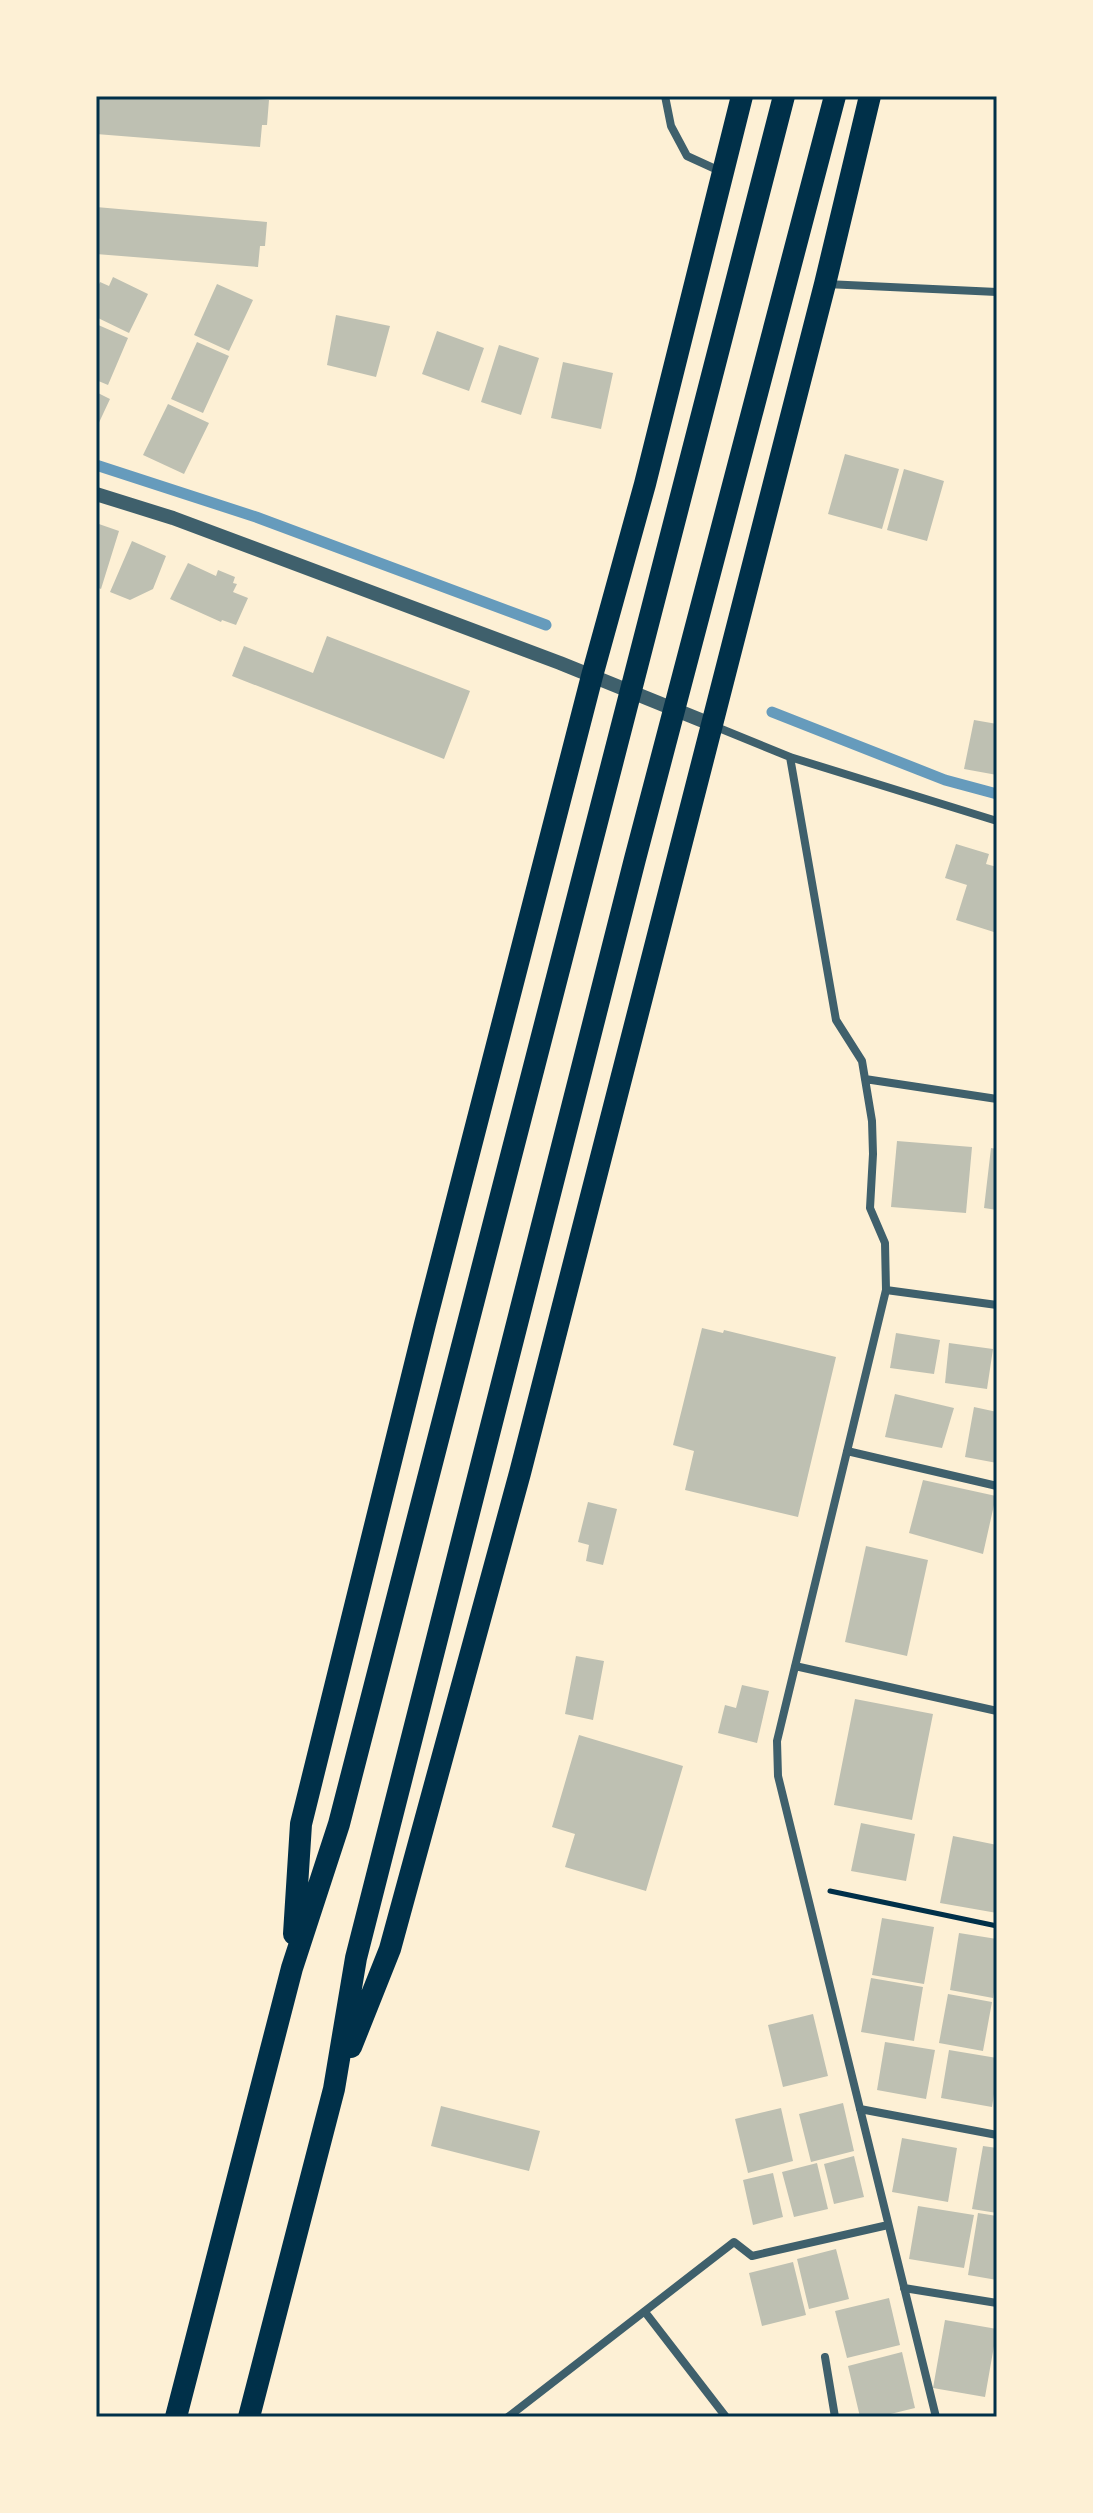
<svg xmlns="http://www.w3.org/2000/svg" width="1093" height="2513" font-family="'Archivo Narrow',sans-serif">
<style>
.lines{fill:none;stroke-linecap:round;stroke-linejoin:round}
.stream{stroke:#669bbc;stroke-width:11}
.building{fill:#bec0b2}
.path{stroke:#003049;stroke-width:5}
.minor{stroke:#3f606c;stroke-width:8}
.tertiary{stroke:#3f606c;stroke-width:14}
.trunk{stroke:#003049;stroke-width:22}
.neatline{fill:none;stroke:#003049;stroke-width:3}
</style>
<rect width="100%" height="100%" fill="#fdf0d5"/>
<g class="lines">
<path class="stream" d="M 96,465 L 256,517 L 546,625
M 772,712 L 945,780 L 997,794"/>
</g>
<path class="building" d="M 96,96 L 216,96 L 269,100 L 267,125 L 262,125 L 260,147 L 96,134 Z
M 96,207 L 267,222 L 265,246 L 260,246 L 258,267 L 96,254 Z
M 113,277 L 148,294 L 129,333 L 96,317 L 96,291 L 100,282 L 109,286 Z
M 217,284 L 253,300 L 229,351 L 194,335 Z
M 336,315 L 390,326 L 376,377 L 327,365 Z
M 96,324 L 128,338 L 108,385 L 96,380 Z
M 437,331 L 484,348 L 469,391 L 422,374 Z
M 197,342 L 229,356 L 203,413 L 171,399 Z
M 499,345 L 539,358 L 521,415 L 481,402 Z
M 563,362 L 613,373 L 601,429 L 551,418 Z
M 96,392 L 110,399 L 96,429 Z
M 168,404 L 209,423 L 184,474 L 143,455 Z
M 845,454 L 899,469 L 882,529 L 828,514 Z
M 904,469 L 944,481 L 927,541 L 887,530 Z
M 96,523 L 119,531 L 101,589 L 96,587 Z
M 132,541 L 166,556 L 153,589 L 130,600 L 110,592 Z
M 188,563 L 216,576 L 218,570 L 235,577 L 233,583 L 237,584 L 233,592 L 248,598 L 236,625 L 222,620 L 221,622 L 170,599 Z
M 327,636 L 470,691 L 444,759 L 232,676 L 244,646 L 313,673 Z
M 974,720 L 997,724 L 997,775 L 964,769 Z
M 956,844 L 989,854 L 986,864 L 997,867 L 997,933 L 956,920 L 967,885 L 945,878 Z
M 897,1141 L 972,1147 L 966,1213 L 891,1207 Z
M 991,1148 L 997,1149 L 997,1210 L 984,1208 Z
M 702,1328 L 723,1333 L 724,1330 L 836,1357 L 798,1517 L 685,1490 L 694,1451 L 673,1445 Z
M 896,1333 L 940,1340 L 934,1374 L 890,1368 Z
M 949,1343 L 993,1349 L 987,1389 L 945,1383 Z
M 895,1394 L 954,1408 L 942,1448 L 885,1437 Z
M 974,1407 L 997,1412 L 997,1463 L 965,1457 Z
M 923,1480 L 996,1496 L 983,1554 L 909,1533 Z
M 588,1502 L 617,1509 L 603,1565 L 586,1561 L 589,1545 L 578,1542 Z
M 866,1546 L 928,1560 L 907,1656 L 845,1642 Z
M 576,1656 L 604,1661 L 593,1720 L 565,1714 Z
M 742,1685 L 769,1691 L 757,1743 L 718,1733 L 725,1705 L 736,1708 Z
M 855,1699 L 933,1714 L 912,1820 L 834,1805 Z
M 579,1735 L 683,1766 L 646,1891 L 565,1867 L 575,1834 L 552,1827 Z
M 861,1823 L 915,1834 L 906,1881 L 851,1871 Z
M 953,1836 L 997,1845 L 997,1913 L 940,1903 Z
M 882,1918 L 934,1927 L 924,1984 L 872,1975 Z
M 959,1933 L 997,1939 L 997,1974 L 993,1998 L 950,1990 Z
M 871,1978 L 923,1987 L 914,2041 L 861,2032 Z
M 948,1994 L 992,2002 L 983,2051 L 939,2043 Z
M 813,2014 L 828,2076 L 783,2087 L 768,2025 Z
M 885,2042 L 935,2050 L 926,2099 L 877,2090 Z
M 949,2050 L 997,2058 L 997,2075 L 992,2107 L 941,2098 Z
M 843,2103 L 854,2151 L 811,2162 L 799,2114 Z
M 441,2106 L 540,2131 L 529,2171 L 431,2146 Z
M 781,2108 L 793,2161 L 748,2173 L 735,2119 Z
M 902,2138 L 957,2148 L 948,2202 L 892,2192 Z
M 983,2146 L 997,2148 L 997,2213 L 972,2209 Z
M 854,2156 L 864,2197 L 834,2204 L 824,2164 Z
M 817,2163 L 828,2209 L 794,2217 L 782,2172 Z
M 773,2173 L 783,2217 L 753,2225 L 743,2180 Z
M 918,2206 L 974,2215 L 964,2268 L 909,2259 Z
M 978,2213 L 997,2216 L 997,2280 L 968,2275 Z
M 836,2249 L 849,2299 L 809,2309 L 797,2259 Z
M 793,2262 L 806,2315 L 762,2326 L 749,2273 Z
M 889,2298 L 900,2345 L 847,2358 L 835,2311 Z
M 945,2320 L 997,2329 L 985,2397 L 933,2388 Z
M 902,2352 L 915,2408 L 878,2417 L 860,2417 L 848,2366 Z"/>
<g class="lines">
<path class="path" d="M 830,1891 L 997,1926"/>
<path class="minor" d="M 665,96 L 671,126 L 687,156 L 722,172
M 826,284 L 997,292
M 714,726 L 790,757 L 997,821
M 790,757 L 836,1020 L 862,1061 L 872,1121 L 873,1154 L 870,1208 L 885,1243 L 886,1290 L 777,1741 L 778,1776 L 936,2417
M 865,1079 L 997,1099
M 886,1290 L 997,1305
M 847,1451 L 997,1486
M 795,1666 L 997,1711
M 860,2109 L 997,2135
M 904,2288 L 997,2303
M 645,2312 L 726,2417
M 825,2357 L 835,2417
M 508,2417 L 734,2242 L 752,2256 L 888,2225"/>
<path class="tertiary" d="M 96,494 L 173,518 L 560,663 L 713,725"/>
<path class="trunk" d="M 294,1934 L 301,1824 L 425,1324 L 592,676 L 645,484 L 742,96
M 351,2047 L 390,1949 L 520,1473 L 825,284 L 870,96
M 176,2417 L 292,1968 L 339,1824 L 784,96
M 249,2417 L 334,2089 L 356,1958 L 635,859 L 835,96"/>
</g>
<rect width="1093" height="2513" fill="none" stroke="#fdf0d5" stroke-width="196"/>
<rect x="98" y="98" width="897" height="2317" class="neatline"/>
</svg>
